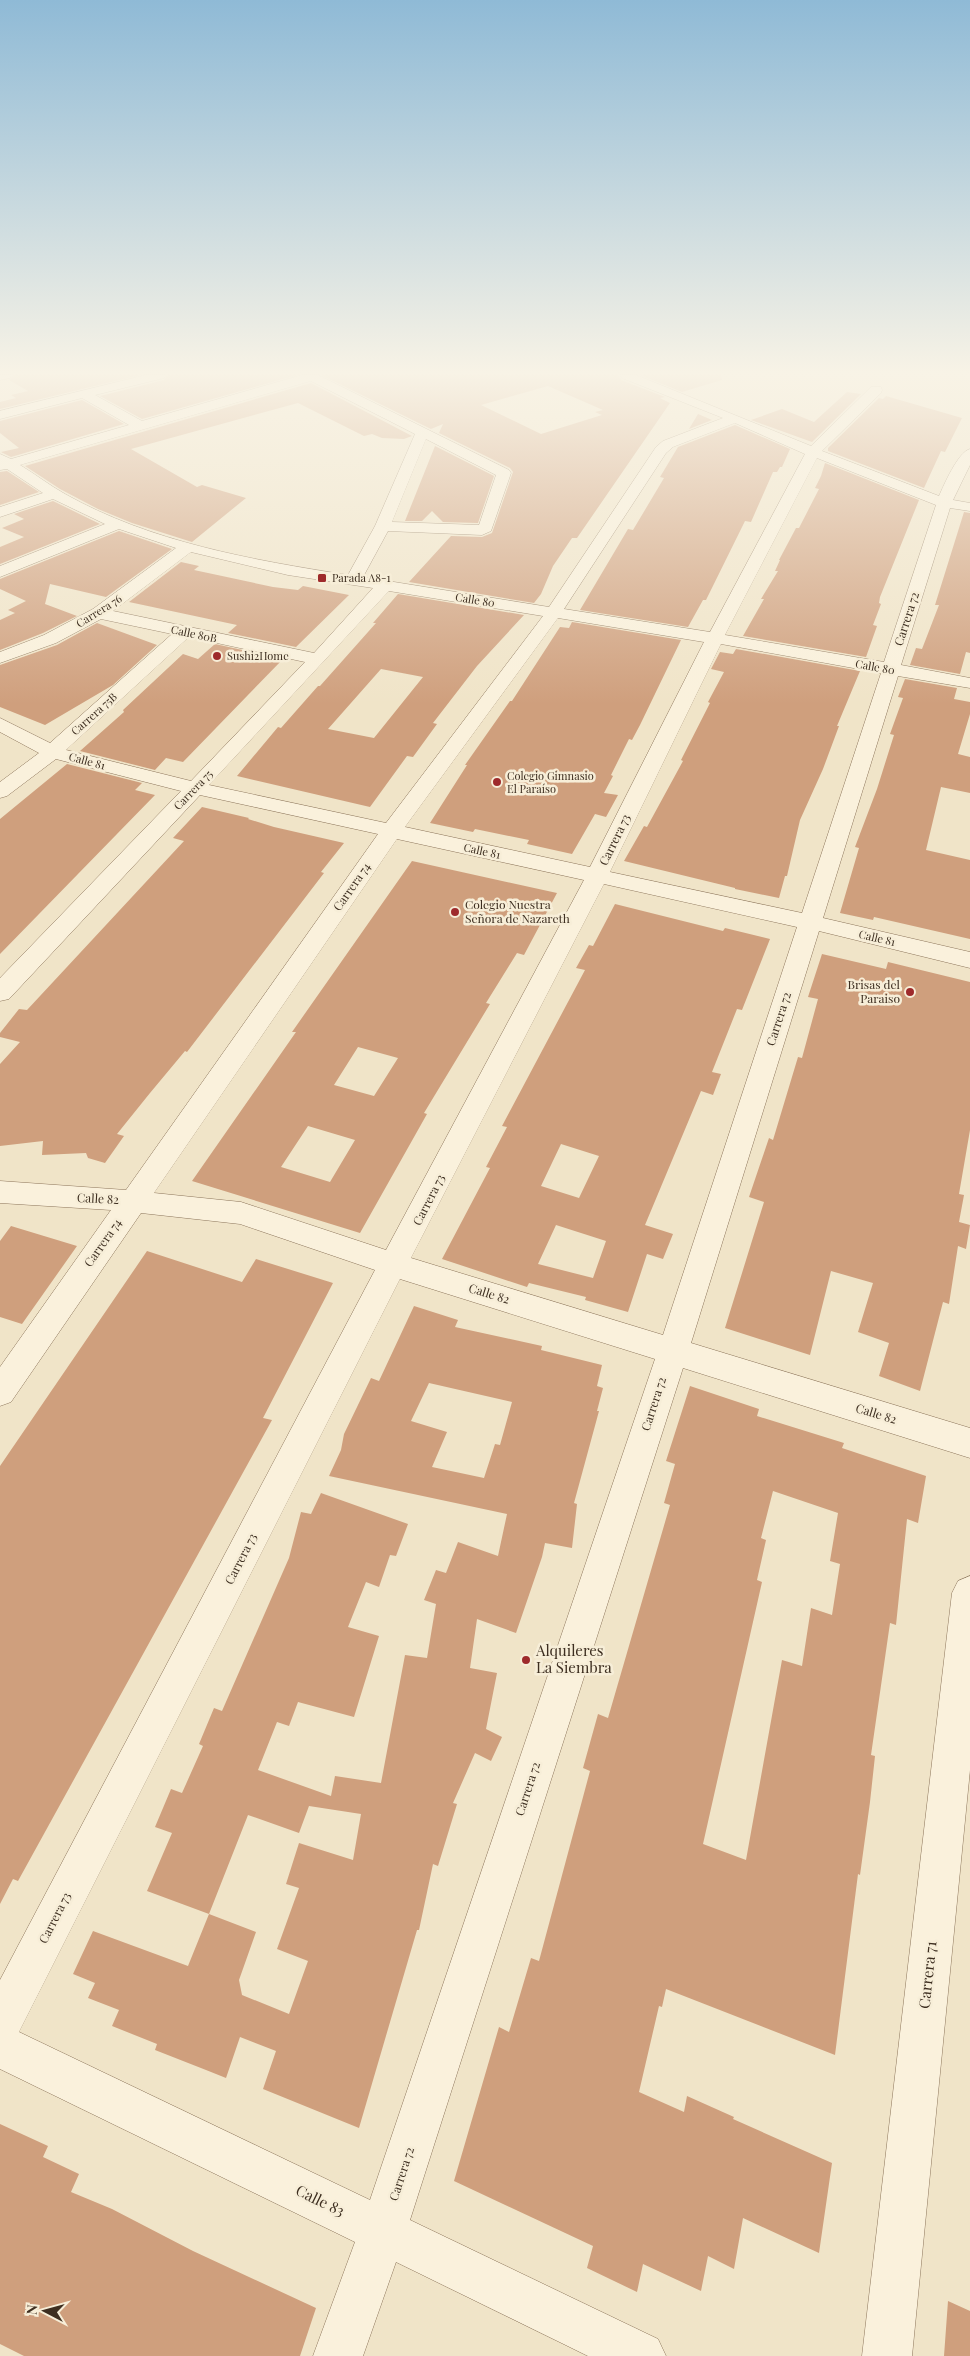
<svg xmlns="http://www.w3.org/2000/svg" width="970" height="2356" font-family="'Playfair Display',serif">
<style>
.building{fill:#cf9f7d;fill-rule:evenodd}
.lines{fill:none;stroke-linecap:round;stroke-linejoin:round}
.minor-casing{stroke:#8d765c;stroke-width:1}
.minor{fill:#faf1dc;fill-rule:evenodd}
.poi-dot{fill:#9e2a2b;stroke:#f7eed8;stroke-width:2}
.labels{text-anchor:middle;stroke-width:5;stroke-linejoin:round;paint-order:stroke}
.far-poi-label{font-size:11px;fill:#3d2e20;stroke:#f7eed8;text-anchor:start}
.far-street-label{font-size:11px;fill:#3d2e20;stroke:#f7eed8}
.street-label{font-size:12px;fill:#3d2e20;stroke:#f7eed8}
.poi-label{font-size:12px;fill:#3d2e20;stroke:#f7eed8;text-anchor:start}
.near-poi-label{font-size:15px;fill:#3d2e20;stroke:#f7eed8;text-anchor:start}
.near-street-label{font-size:15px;fill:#3d2e20;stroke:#f7eed8}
</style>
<rect width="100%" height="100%" fill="#f0e4c8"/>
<path class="building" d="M 14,375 L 140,375 L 0,409 L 0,402 L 16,398 L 11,395 L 28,391 L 9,380 Z
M 168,375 L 297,375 L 142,419 L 100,396 L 164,380 Z
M 321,375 L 618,375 L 621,380 L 665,397 L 660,398 L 670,403 L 577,538 L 572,538 L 553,566 L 541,594 L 534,603 L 409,582 L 451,536 L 482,537 L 492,533 L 513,472 L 510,468 L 439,433 L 443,424 L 431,429 ZM 548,386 L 603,410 L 595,412 L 602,415 L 541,434 L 481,405 Z
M 640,375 L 721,375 L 722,380 L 682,392 Z
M 311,383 L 412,436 L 404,439 L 382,438 L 372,434 L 364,436 L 298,403 L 131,449 L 197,487 L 202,485 L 246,498 L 192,542 L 132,523 L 98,509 L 60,489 L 25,466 Z
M 847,392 L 861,394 L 812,442 L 751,420 L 782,409 L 814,422 Z
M 886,396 L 962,418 L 945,452 L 941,451 L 924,488 L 828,451 L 828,448 L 879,398 L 883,399 Z
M 82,400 L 124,424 L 11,457 L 1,452 L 19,448 L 0,433 L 0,421 Z
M 698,414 L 712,420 L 689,429 Z
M 735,425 L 790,449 L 782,467 L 780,467 L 777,472 L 773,472 L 751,522 L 745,521 L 706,600 L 703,600 L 688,627 L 580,610 L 628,529 L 633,530 L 664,478 L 660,477 L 678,447 Z
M 435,446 L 494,476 L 478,523 L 443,522 L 432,511 L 422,521 L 405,521 Z
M 825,463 L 919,500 L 880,597 L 879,603 L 881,604 L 873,625 L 877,626 L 866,657 L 743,636 L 764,599 L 761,599 L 778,571 L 775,571 L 780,560 L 779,560 L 796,528 L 799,528 L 819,489 L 815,488 L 821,476 Z
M 7,471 L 39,492 L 0,505 L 0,472 Z
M 53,501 L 100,524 L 0,564 L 0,547 L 24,537 L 2,528 L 24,519 L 14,514 Z
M 964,512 L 970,513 L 970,653 L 966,652 L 960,674 L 910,665 L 916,648 L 922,649 L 939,605 L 935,605 Z
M 119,531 L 172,549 L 106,597 L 50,584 L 45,604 L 77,616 L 43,633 L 0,650 L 0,620 L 15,613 L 8,610 L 26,601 L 0,589 L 0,579 Z
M 181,562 L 199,566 L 194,570 L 273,587 L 298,590 L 303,586 L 349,595 L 296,647 L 228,633 L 237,625 L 129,602 Z
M 398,594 L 524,615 L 477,666 L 433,723 L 437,724 L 413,757 L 407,756 L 370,807 L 237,776 L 278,727 L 281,728 L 318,686 L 320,686 L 376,623 L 373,623 ZM 381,669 L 423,677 L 374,738 L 328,729 Z
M 572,622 L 681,640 L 640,725 L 632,740 L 629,739 L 611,775 L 613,776 L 604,793 L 618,795 L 606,817 L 595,814 L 572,854 L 527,844 L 529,840 L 475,829 L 473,832 L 430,823 L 467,765 L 465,765 L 510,701 L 512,701 L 560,627 L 569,628 Z
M 97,623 L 157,645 L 113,685 L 45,725 L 0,707 L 0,665 L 57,645 Z
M 215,644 L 283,659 L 183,762 L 166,758 L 155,770 L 80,751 L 124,712 L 123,710 L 183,654 L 198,659 Z
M 736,649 L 860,671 L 837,726 L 839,726 L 823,769 L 800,820 L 787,876 L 785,876 L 779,898 L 735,889 L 735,888 L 624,861 L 644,826 L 647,827 L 683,761 L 681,760 L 710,703 L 708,702 L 724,672 L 711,669 L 720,652 L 733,654 Z
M 905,679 L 957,688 L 954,699 L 970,702 L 970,714 L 958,754 L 970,757 L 970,793 L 941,787 L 926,850 L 970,860 L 970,939 L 874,917 L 873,920 L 840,913 L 859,848 L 855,847 L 877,789 L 894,735 L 890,734 L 903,698 L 898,697 Z
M 67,764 L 142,783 L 135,790 L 155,795 L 0,954 L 0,819 Z
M 202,807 L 249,818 L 248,819 L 274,827 L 344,843 L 321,872 L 324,873 L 187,1052 L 185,1051 L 150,1093 L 117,1134 L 124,1136 L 105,1163 L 88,1158 L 86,1153 L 42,1155 L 43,1141 L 0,1146 L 0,1064 L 20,1042 L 0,1037 L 0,1033 L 19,1009 L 27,1010 L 184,841 L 173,838 Z
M 412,861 L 557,893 L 524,955 L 517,953 L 486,1003 L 490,1004 L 424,1113 L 427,1114 L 360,1233 L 192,1181 L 296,1032 L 292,1032 ZM 358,1047 L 398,1058 L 374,1096 L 334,1085 ZM 308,1126 L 355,1140 L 330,1182 L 281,1167 Z
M 615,904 L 723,931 L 725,928 L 770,939 L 742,1010 L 737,1009 L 712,1072 L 721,1074 L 713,1095 L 701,1091 L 645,1225 L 673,1234 L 663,1259 L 647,1254 L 628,1312 L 585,1300 L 586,1297 L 529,1283 L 527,1287 L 442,1259 L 490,1168 L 486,1167 L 507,1127 L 502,1126 L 585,970 L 576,968 L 589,945 L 593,946 ZM 561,1144 L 599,1156 L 579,1198 L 541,1186 ZM 556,1225 L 606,1241 L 593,1278 L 538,1264 Z
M 822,954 L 886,969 L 888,962 L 970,982 L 970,1130 L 959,1194 L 964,1195 L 959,1222 L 970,1225 L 966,1249 L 958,1246 L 949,1304 L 943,1302 L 920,1391 L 879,1376 L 889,1343 L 858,1332 L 873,1283 L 831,1271 L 810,1355 L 725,1328 L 764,1202 L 749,1197 L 769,1138 L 773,1140 L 798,1057 L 802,1058 L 818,999 L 808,997 Z
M 11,1226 L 77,1246 L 22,1324 L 0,1317 L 0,1241 Z
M 147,1251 L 242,1282 L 256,1259 L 333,1283 L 263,1418 L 272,1420 L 18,1881 L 13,1879 L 0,1904 L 0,1466 Z
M 414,1306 L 458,1320 L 455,1327 L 542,1346 L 541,1350 L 602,1365 L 597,1386 L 603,1388 L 597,1411 L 599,1411 L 574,1503 L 577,1504 L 572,1548 L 545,1543 L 542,1557 L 516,1633 L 477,1619 L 470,1668 L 497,1673 L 486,1729 L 502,1737 L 491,1761 L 475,1753 L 453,1803 L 457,1804 L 438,1866 L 433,1864 L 419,1930 L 417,1930 L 359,2128 L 263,2089 L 276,2051 L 240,2037 L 226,2078 L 206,2070 L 155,2050 L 157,2044 L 112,2026 L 119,2010 L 88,1998 L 95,1983 L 73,1974 L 93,1931 L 188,1966 L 209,1914 L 147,1891 L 172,1833 L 155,1827 L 171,1789 L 182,1793 L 203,1746 L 199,1744 L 214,1708 L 222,1711 L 289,1558 L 301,1512 L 311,1514 L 321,1493 L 408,1524 L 396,1556 L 390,1555 L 379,1587 L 366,1582 L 348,1627 L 379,1636 L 354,1717 L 298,1702 L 289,1726 L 277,1722 L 258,1770 L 331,1796 L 335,1776 L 381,1783 L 405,1655 L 427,1658 L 436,1604 L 424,1600 L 436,1570 L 446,1573 L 458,1542 L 498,1556 L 507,1514 L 329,1476 L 341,1450 L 344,1434 L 371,1378 L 379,1381 ZM 429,1383 L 512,1402 L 500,1445 L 495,1444 L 484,1478 L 432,1467 L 447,1432 L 411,1421 ZM 309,1806 L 361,1814 L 353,1860 L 299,1843 L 286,1884 L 299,1888 L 277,1949 L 308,1961 L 289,2014 L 242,1995 L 239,1980 L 256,1932 L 209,1914 L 248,1815 L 299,1833 Z
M 690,1386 L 759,1409 L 757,1416 L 844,1443 L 842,1448 L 926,1476 L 918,1523 L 907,1519 L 896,1625 L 890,1623 L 871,1755 L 875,1756 L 870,1802 L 860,1875 L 858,1874 L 835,2055 L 666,1989 L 662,2007 L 659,2006 L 639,2092 L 684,2112 L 687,2096 L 734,2117 L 733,2119 L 832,2163 L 819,2253 L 743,2218 L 734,2269 L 708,2256 L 701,2291 L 643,2264 L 637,2292 L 587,2268 L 593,2246 L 454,2181 L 499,2027 L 509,2032 L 531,1958 L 539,1961 L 590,1771 L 583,1768 L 598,1714 L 608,1718 L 670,1505 L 664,1503 L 675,1464 L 666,1461 ZM 773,1491 L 838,1513 L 830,1561 L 840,1564 L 832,1615 L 811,1608 L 802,1666 L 782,1660 L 746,1860 L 703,1844 L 762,1582 L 757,1580 L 766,1540 L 761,1538 Z
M 0,2124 L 48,2146 L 43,2157 L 79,2174 L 71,2192 L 112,2209 L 193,2251 L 316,2308 L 300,2356 L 24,2356 L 0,2344 Z
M 948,2301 L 970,2311 L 970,2356 L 944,2356 Z"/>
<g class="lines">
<g class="minor-casing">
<path id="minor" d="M 0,375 L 12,375 L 10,378 L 0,380 Z
M 146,375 L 166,375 L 164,378 L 95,395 L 142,421 L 302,375 L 318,375 L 509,470 L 511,473 L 491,531 L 482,535 L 388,531 L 363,577 L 549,607 L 656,447 L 663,441 L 723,418 L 622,378 L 620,375 L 636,375 L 811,446 L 871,387 L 881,387 L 882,390 L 881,393 L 822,451 L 939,496 C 944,485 958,452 970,449 L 970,465 L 953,500 L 970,503 L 970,511 L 950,508 L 901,665 L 970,678 L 970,688 L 898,676 L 823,918 L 970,952 L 970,968 L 819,931 L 691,1343 L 970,1428 L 970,1458 L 683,1368 L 410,2220 L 658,2339 L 666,2356 L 588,2356 L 396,2262 L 363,2356 L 313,2356 L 355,2242 L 0,2069 L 0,1980 L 375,1270 L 240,1224 L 141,1213 L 11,1402 L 0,1406 L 0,1367 L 111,1210 L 0,1203 L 0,1181 L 126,1190 L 378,834 L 200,795 L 9,999 L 0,1001 L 0,978 L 181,791 L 56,759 L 7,796 L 0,798 L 0,782 L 39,753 L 0,732 L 0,718 L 50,743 L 172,634 L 101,619 L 56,643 L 0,663 L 0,652 L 44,635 L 93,609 L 176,548 L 119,529 L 0,577 L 0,566 L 105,524 L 53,499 L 0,517 L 0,507 L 43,493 L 7,469 L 0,470 L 0,454 L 11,459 L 129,425 L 82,398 L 0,419 L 0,411 ZM 311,381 L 415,434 L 375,526 L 348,575 C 252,560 150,542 65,494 C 49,485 35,474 20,465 ZM 735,423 L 805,454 L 710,632 L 564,609 L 666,453 L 673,447 ZM 426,439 L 496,475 L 479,525 L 392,522 ZM 817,458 L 936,505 L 884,662 L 725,635 ZM 191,552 L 288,575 L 373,588 L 314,653 L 113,611 ZM 389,591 L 543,616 L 386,823 L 209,785 ZM 558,618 L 704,642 L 590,867 L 405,827 ZM 189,637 L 305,662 L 191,781 L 66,750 ZM 721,644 L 881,673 L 802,913 L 610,872 ZM 397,839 L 584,880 L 386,1250 L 241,1202 L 154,1193 ZM 604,884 L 797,927 L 663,1335 L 411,1258 ZM 400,1279 L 655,1359 L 370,2200 L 19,2032 Z
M 970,1576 L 970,1770 L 912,2356 L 862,2356 L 952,1593 L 958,1581 Z"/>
</g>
<use href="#minor" class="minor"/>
</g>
<linearGradient id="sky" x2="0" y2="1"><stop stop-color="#8fbad6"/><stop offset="0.53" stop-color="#f8f3e6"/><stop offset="1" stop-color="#f8f3e6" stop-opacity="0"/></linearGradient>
<rect width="970" height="704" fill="url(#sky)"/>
<g class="poi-dot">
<rect x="317" y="573" width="10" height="10" rx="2.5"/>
<circle cx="217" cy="656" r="5"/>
<circle cx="497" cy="782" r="5"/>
<circle cx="455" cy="912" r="5"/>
<circle cx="910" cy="992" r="5"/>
<circle cx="526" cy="1660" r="5"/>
</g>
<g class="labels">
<g class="far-poi-label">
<text x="332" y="582">Parada A8-1</text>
<text x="227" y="660">Sushi2Home</text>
<text x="507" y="780">Colegio Gimnasio<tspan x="507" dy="13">El Paraíso</tspan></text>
</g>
<g class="far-street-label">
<text transform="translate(475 600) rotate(9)" y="4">Calle 80</text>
<text transform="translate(99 611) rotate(-32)" y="4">Carrera 76</text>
<text transform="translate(194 634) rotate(12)" y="4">Calle 80B</text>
<text transform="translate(875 667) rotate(10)" y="4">Calle 80</text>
<text transform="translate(94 714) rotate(-42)" y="4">Carrera 75B</text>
<text transform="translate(87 761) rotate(15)" y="4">Calle 81</text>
<text transform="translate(193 790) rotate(-46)" y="4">Carrera 75</text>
<text transform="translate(482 851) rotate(12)" y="4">Calle 81</text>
<text transform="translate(877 938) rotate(13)" y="4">Calle 81</text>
</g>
<g class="street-label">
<text transform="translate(907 619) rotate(-72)" y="4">Carrera 72</text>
<text transform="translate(615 840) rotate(-64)" y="4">Carrera 73</text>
<text transform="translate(352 887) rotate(-55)" y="4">Carrera 74</text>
<text transform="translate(779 1019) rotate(-72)" y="4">Carrera 72</text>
<text transform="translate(98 1199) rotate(3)" y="4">Calle 82</text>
<text transform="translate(429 1200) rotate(-63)" y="4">Carrera 73</text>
<text transform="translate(103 1243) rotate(-55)" y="4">Carrera 74</text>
<text transform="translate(489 1294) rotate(17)" y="4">Calle 82</text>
<text transform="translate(654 1404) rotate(-72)" y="4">Carrera 72</text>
<text transform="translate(876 1414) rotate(17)" y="4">Calle 82</text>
<text transform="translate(241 1559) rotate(-63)" y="4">Carrera 73</text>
<text transform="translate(528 1789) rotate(-72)" y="4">Carrera 72</text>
<text transform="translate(55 1918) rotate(-63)" y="4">Carrera 73</text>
<text transform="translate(402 2174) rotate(-72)" y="4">Carrera 72</text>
</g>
<g class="poi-label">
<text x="465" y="909">Colegio Nuestra<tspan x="465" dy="14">Señora de Nazareth</tspan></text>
<text x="900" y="989" text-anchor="end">Brisas del<tspan x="900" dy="14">Paraiso</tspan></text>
</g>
<g class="near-poi-label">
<text x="536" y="1656">Alquileres<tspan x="536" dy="17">La Siembra</tspan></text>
</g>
<g class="near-street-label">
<text transform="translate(928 1975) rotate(-84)" y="5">Carrera 71</text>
<text transform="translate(320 2201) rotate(26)" y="5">Calle 83</text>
</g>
</g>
<g transform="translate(45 2311) rotate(276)" stroke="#f7eed8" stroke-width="4" paint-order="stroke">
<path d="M0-4L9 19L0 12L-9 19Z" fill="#3d2e20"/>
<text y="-8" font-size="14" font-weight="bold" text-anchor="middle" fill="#3d2e20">N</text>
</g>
</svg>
